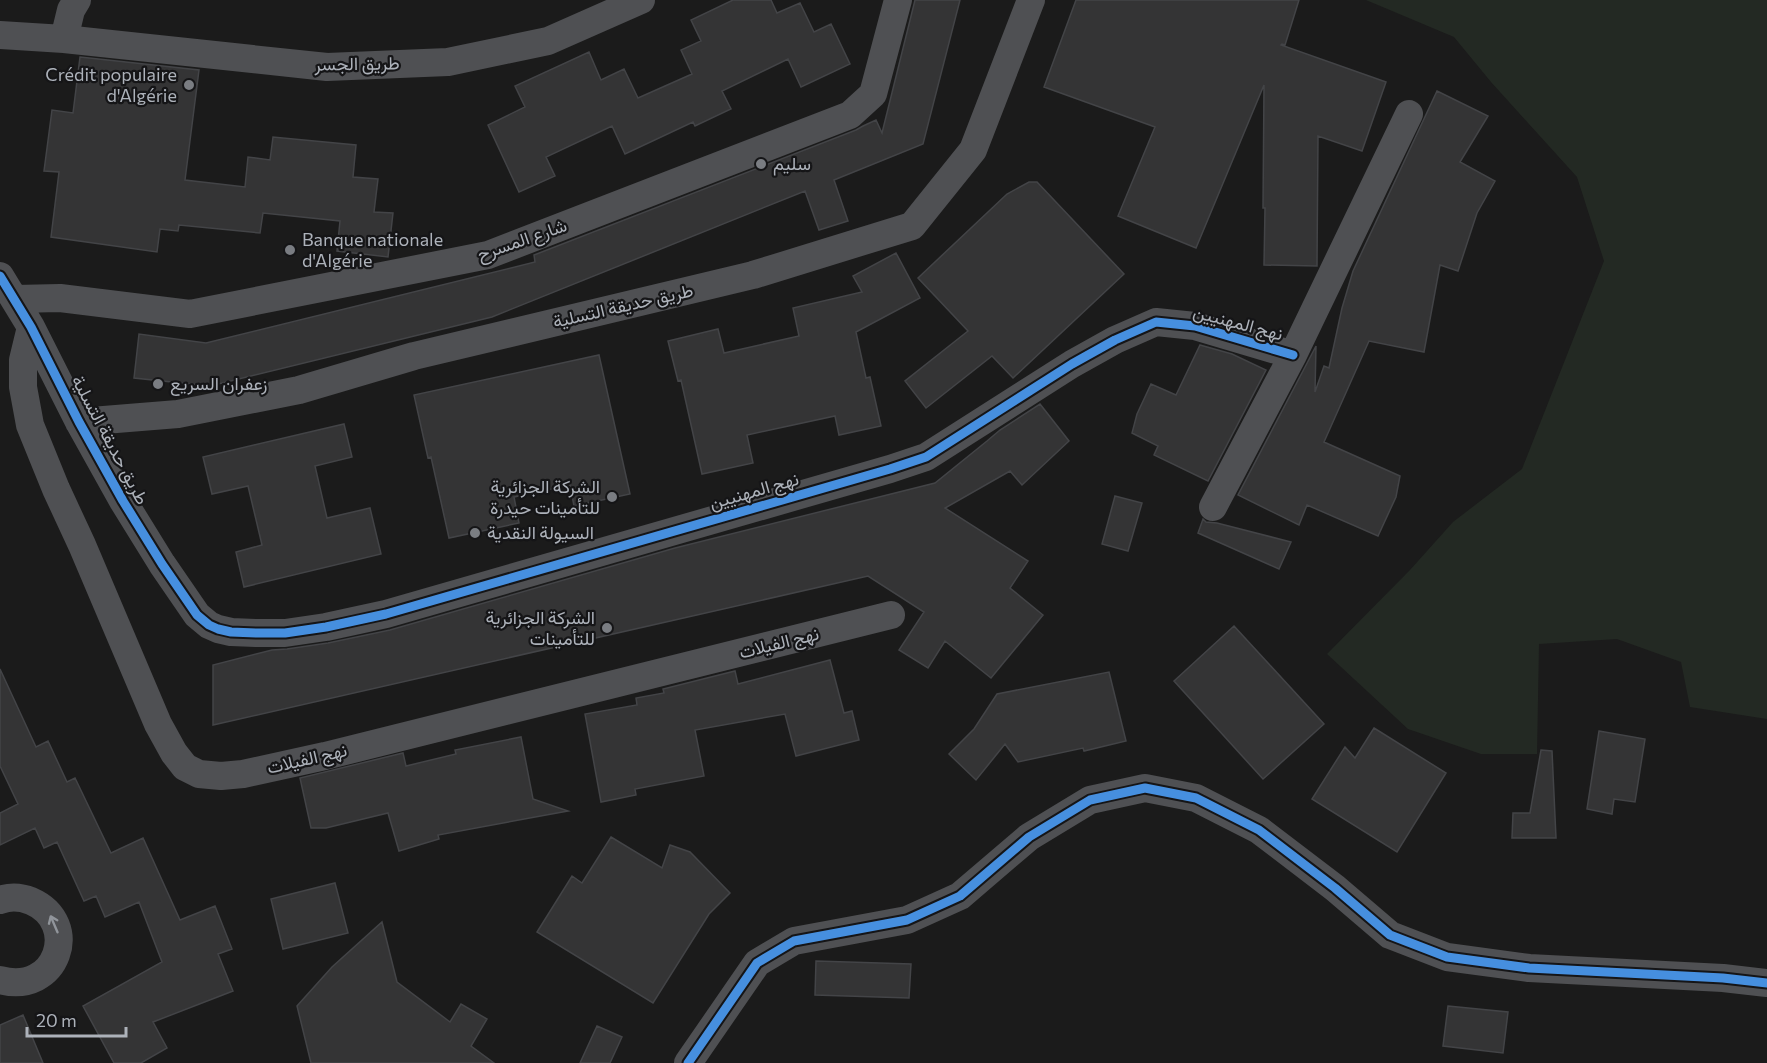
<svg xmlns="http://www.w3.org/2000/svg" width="1767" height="1063" font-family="Commissioner,Vazirmatn,sans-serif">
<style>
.green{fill:#232923}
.building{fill:#343435;stroke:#434447;stroke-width:1.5}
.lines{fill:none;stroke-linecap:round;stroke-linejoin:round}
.minor{stroke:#4f5053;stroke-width:28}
.cycleway-casing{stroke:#151517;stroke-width:13}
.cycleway{stroke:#468fdf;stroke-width:9}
.oneway{stroke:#91959b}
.poi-dot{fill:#7a7d82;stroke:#151517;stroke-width:2}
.labels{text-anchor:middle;stroke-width:4.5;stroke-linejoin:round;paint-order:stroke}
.street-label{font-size:18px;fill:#adb2ba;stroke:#151517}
.poi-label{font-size:18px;fill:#adb2ba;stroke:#151517;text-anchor:start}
</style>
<rect width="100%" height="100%" fill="#1b1b1b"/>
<path class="green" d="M 1366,0 L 1767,0 L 1767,719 L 1690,707 L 1681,662 L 1617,639 L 1539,644 L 1537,754 L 1481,754 L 1408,729 L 1327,654 L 1410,570 L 1453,522 L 1522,469 L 1604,261 L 1577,177 L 1491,82 L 1454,37 Z"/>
<path class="building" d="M 733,0 L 771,0 L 777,13 L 800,3 L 814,32 L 831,24 L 850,64 L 801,87 L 788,59 L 722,91 L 731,109 L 695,126 L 693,122 L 625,154 L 612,126 L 546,157 L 555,176 L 519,192 L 488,125 L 525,107 L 515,86 L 589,52 L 601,80 L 624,69 L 638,98 L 692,74 L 681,50 L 701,41 L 691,20 Z
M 915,0 L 960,0 L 923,144 L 834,180 L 848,221 L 819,230 L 805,191 L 492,317 L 210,386 L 134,378 L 139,334 L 206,343 L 535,262 L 534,255 L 856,130 L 863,126 L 876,120 L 882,133 Z
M 1076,0 L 1299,0 L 1285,45 L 1282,44 L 1281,45 L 1386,82 L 1362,151 L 1318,136 L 1317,266 L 1264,265 L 1265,208 L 1263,208 L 1264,85 L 1196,248 L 1118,216 L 1155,127 L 1044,87 Z
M 80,57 L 199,70 L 185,180 L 245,187 L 248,157 L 270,160 L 273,137 L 356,145 L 353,177 L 378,179 L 374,212 L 393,213 L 388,257 L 337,251 L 340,221 L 263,213 L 260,233 L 179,225 L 178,231 L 160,229 L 157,252 L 51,237 L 59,172 L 44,171 L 52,110 L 73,113 Z
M 1437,91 L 1488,116 L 1460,162 L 1495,181 L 1477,213 L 1458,271 L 1440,265 L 1424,352 L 1369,341 L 1324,442 L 1400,476 L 1396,497 L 1378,536 L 1307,505 L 1299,525 L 1238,495 L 1316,346 L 1315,392 L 1324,366 L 1329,368 L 1342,308 L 1353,271 Z
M 1029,182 L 1037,182 L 1124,274 L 1013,378 L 992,356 L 926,408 L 905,381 L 968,331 L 918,278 L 1007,194 Z
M 896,253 L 920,298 L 856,332 L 866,378 L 870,377 L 881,426 L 839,435 L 835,416 L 747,435 L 753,463 L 702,474 L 681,380 L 678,381 L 668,341 L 718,329 L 724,353 L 799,336 L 793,308 L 862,292 L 853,276 Z
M 1200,345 L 1232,354 L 1266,370 L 1208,481 L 1154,455 L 1158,446 L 1132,433 L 1137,414 L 1151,384 L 1176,395 Z
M 599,355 L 630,494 L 574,506 L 570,485 L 514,497 L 519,523 L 449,538 L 431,457 L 428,458 L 414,395 Z
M 1040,404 L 1069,441 L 1022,485 L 1010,471 L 945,508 L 1028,561 L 1010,588 L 1043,615 L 991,678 L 945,641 L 928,668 L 899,650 L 924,612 L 868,576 L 213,725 L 213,665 L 272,650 L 287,649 L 328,643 L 390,630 L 675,548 L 935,483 L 987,441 L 1000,430 Z
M 344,424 L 352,457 L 315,466 L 327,518 L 370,508 L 381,554 L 244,587 L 236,552 L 262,545 L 248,486 L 212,494 L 203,457 Z
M 1115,496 L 1142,503 L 1128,551 L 1102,544 Z
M 1203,519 L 1206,522 L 1217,523 L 1291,542 L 1279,569 L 1198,533 Z
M 1234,626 L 1324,724 L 1263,779 L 1174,681 Z
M 830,660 L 844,713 L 852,711 L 859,740 L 796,756 L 785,714 L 695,730 L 704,776 L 635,789 L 636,795 L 601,802 L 585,714 L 637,705 L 636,698 L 664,693 L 663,689 L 735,671 L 738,684 Z
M 0,669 L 36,747 L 48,741 L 67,782 L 75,778 L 111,853 L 143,838 L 180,920 L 215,906 L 232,949 L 218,954 L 233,991 L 153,1022 L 167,1048 L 141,1063 L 114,1063 L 83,1006 L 162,962 L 139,902 L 105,917 L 96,896 L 84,901 L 57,842 L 44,848 L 35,828 L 0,845 L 0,813 L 18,804 L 0,766 Z
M 1109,672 L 1126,741 L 1084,751 L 1083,748 L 1018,762 L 1005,744 L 976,780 L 949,754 L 974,729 L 997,694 Z
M 1374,728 L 1446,773 L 1397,852 L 1312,799 L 1345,747 L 1355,758 Z
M 1599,731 L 1645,739 L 1635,802 L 1614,799 L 1612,814 L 1587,809 Z
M 521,737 L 533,799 L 568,811 L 438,835 L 439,839 L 399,851 L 388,813 L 326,828 L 311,828 L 300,778 L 403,753 L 406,766 L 456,754 L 455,750 Z
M 1541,750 L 1552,751 L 1556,838 L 1512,838 L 1513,813 L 1530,813 Z
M 611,837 L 662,868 L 670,845 L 690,852 L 730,893 L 709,914 L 653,1003 L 537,932 L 572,876 L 582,883 Z
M 335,883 L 348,933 L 283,949 L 271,899 Z
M 382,922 L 397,982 L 450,1022 L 461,1004 L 487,1019 L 471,1046 L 494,1063 L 311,1063 L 297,1006 L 332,967 Z
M 816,961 L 911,964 L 909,998 L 815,995 Z
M 1448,1006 L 1508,1012 L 1503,1053 L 1443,1046 Z
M 23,1015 L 43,1063 L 0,1063 L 0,1025 Z
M 597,1026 L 622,1037 L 610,1063 L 580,1063 Z"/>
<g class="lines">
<path class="minor" d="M 0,35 L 64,39 L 327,67 L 448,62 L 548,41 L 641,0
M 64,39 L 71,10 L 77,0
M 0,276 L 31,327 L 79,422 L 123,501 L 162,564 L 197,615 L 209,625 L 218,629 L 231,632 L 256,633 L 285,633 L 326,627 L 386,614 L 890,469 L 926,457 L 1072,364 L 1115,340 L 1156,322 L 1195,326 L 1293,355
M 15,299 L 60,298 L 190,314 L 488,255 L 850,115 L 873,94 L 898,0
M 31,327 L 23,360 L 23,387 L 30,425 L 56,489 L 82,545 L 158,724 L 174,753 L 185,767 L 199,774 L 221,776 L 243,774 L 325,756 L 891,615
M 79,422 L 178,414 L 299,390 L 414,356 L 753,275 L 912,226 L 973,150 L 1031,0
M 1213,507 L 1293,355 L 1409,114
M 0,900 C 11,896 21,897 31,901 C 82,923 57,996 0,980
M 688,1063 L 757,963 L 794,941 L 907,920 L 960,896 L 1029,837 L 1090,800 L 1145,788 L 1196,798 L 1259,830 L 1335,888 L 1390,935 L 1447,957 L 1529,968 L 1723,978 L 1767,983"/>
<g class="cycleway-casing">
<path id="cycleway" d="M 0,276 L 31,327 L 79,422 L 123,501 L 162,564 L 197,615 L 209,625 L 218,629 L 231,632 L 256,633 L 285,633 L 326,627 L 386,614 L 890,469 L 926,457 L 1072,364 L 1115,340 L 1156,322 L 1195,326 L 1293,355
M 688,1063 L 757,963 L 794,941 L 907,920 L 960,896 L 1029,837 L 1090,800 L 1145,788 L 1196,798 L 1259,830 L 1335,888 L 1390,935 L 1447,957 L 1529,968 L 1723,978 L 1767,983"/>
</g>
<use href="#cycleway" class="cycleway"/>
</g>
<defs><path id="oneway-shaft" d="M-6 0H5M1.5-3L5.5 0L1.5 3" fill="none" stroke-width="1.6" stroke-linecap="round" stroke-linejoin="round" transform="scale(1.5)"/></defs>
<use class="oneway" href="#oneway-shaft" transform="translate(54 924) rotate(-113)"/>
<g class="poi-dot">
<circle cx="189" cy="85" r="6"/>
<circle cx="761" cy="164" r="6"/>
<circle cx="290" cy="250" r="6"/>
<circle cx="158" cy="384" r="6"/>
<circle cx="612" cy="497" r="6"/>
<circle cx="475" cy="533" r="6"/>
<circle cx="607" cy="628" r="6"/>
</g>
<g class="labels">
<g class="street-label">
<text transform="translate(357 64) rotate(-1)" y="6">طريق الجسر</text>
<text transform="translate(522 240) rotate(-19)" y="6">شارع المسرح</text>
<text transform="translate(623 306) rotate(-13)" y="6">طريق حديقة التسلية</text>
<text transform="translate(1238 323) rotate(15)" y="6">نهج المهنيين</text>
<text transform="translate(110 440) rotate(62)" y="6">طريق حديقة التسلية</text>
<text transform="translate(754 491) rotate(-16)" y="6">نهج المهنيين</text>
<text transform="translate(779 643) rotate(-14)" y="6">نهج الفيلات</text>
<text transform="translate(307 759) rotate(-13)" y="6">نهج الفيلات</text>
</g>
<g class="poi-label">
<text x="177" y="81" text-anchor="end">Crédit populaire<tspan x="177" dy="21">d'Algérie</tspan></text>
<text x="773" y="170">سليم</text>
<text x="302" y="246">Banque nationale<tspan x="302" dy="21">d'Algérie</tspan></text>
<text x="170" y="390">زعفران السريع</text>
<text x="600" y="493" text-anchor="end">الشركة الجزائرية<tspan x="600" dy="21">للتأمينات حيدرة</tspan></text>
<text x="487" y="539">السيولة النقدية</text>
<text x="595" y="624" text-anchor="end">الشركة الجزائرية<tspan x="595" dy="21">للتأمينات</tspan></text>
</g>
</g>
<path d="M27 1027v9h99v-9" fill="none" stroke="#adb2ba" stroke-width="3"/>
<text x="36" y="1027" font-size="18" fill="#adb2ba" stroke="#151517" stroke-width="4.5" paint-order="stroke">20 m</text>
</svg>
